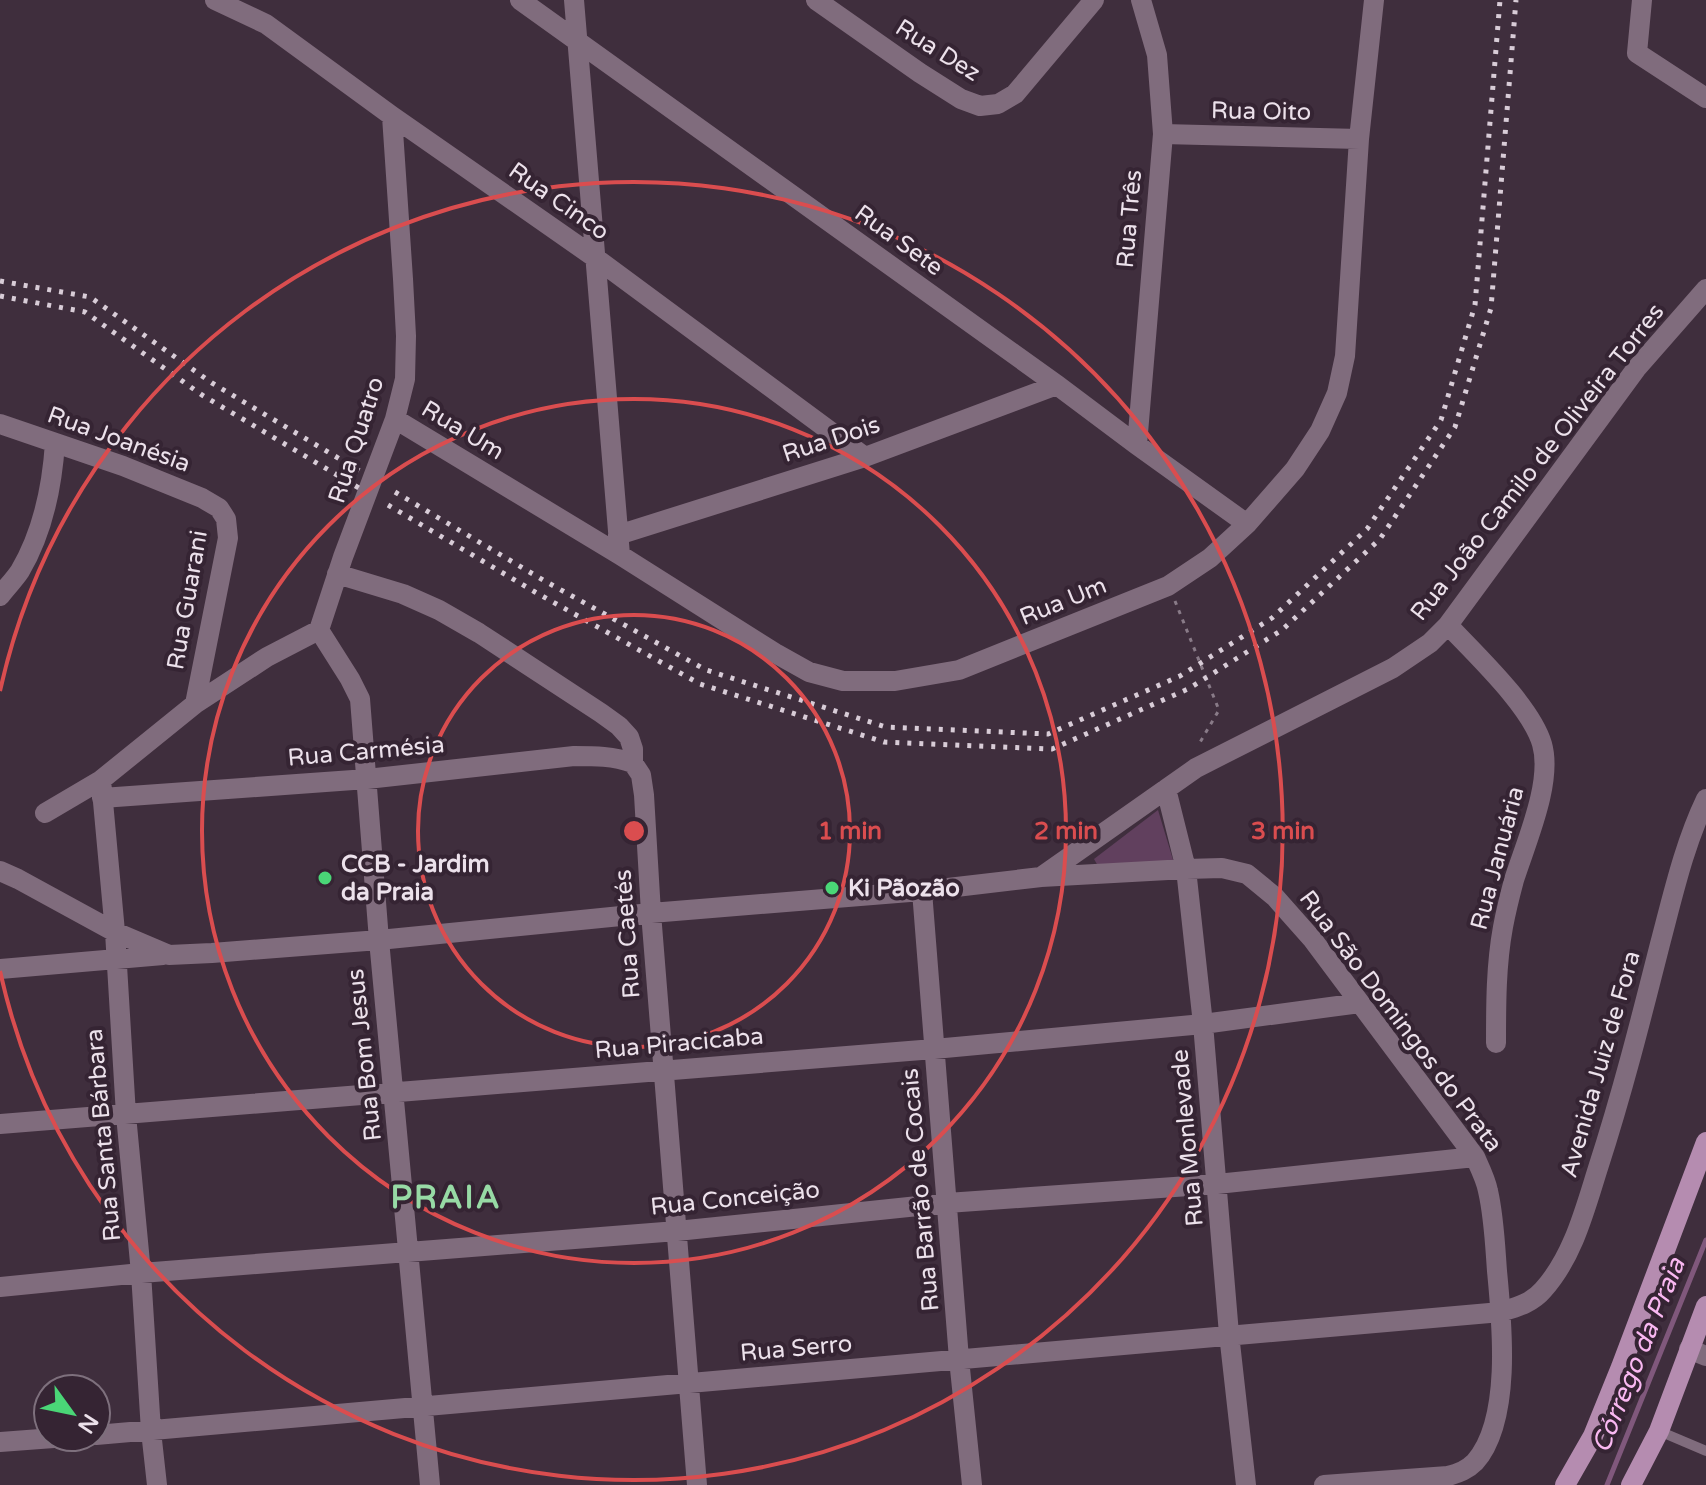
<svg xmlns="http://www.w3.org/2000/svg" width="1706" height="1485" font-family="'Varela Round',sans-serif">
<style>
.green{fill:#61405e}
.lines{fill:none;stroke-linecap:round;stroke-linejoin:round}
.stream{stroke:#80587c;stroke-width:5}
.path{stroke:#897b88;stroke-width:3;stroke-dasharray:4 6;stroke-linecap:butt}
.lane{stroke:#806c7d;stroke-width:10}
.street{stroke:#806c7d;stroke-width:20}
.primary{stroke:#b58cb0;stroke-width:20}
.rail{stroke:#d8ccd7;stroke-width:5;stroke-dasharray:4 8;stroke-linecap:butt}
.ring{fill:none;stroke:#da4d4f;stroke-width:4}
.poi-dot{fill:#4ad677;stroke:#352433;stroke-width:3}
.labels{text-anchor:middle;stroke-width:8;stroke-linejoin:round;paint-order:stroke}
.street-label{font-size:24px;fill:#ece1eb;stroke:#352433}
.poi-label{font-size:24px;font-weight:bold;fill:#ece1eb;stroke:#352433;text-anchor:start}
.water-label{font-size:26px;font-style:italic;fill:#f9b8f1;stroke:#352433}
.district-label{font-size:32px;font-weight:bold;letter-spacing:2px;fill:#97daa5;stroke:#352433}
.centre{fill:#da4d4f;stroke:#352433;stroke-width:4}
.ring-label{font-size:24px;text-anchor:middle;font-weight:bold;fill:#da4d4f;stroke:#352433;stroke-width:8;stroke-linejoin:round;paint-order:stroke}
</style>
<rect width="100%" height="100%" fill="#3f2e3d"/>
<path class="green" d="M 1158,810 L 1174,863 L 1098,866 L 1094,859 Z"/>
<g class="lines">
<path class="stream" d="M 1607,1485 L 1706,1240"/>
<path class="path" d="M 1175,601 L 1219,710 L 1199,744"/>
<path class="lane" d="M 1659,1431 L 1706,1451"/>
<path class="street" d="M 215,0 L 266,24 L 392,116 L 597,259 L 865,457
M 520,0 L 1057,385 L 1137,445 L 1247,524
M 574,0 L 620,555
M 816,0 L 920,73 L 961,99 L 980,106 L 998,104 L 1015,94 L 1094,0
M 1642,0 L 1637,53 L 1706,98
M 1163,134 L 1359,139
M 395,419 L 620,555 L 775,653 L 809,672 L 843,681 L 895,681 L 959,670 L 1168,586 L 1210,558 L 1247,524 L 1295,469 L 1320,431 L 1337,393 L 1345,356 L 1359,139 L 1374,0
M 0,424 L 123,466 L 202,498 L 219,508 L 226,519 L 228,538 L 195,704
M 1137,445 L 1163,134 L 1157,55 L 1141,0
M 618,535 L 865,457 L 1057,385
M 337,574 L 403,594 L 439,610 L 479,633 L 601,713 L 619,726 L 629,737 L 633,749 L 633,763 L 641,775 L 644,795 L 651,913 L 697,1485
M 0,596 C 6,588 14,580 20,571 C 43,532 52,488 55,443
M 1448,625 C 1475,654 1531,706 1542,744 C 1553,782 1526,842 1514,880 C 1510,895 1506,911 1503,927 C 1496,965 1496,1004 1496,1043
M 319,630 L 350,679 L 360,699 L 379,940 L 430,1485
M 319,630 L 343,557 L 395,419 L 405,379 L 406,336 L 403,279 L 392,116
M 101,780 L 115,932 L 126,1115 L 141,1273 L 151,1431 L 157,1485
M 1166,789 L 1186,869 L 1203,1024 L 1229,1334 L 1246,1485
M 102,798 L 367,779 L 574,756 C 595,756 613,756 633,763
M 45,813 L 101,780 L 195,704 L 267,657 L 319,630
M 0,871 L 18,879 L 115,932 L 169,955 L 212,953 L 379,940 L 651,913 L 922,891 L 1041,877 L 1196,768 L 1393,668 L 1430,643 L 1448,625 L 1636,369 L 1706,289
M 1041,877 L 1186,869 L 1222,868 L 1247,874 L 1275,897 L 1313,940 L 1475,1157 C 1480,1168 1486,1180 1488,1191 C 1494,1217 1495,1244 1497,1271 C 1502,1323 1512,1420 1475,1462 C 1467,1470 1459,1473 1448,1476 L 1324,1485
M 922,891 L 959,1359 L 972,1485
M 0,969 L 163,955
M 0,1124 L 934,1049 L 1203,1024 L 1360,1003
M 0,1287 L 141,1273 L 677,1231 L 947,1203 L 1217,1184 L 1475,1157
M 1689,1349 L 1706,1356
M 96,1435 L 1501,1312 C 1517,1307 1532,1303 1543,1290 C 1573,1257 1585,1209 1598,1168 C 1622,1094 1641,1019 1660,944 C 1673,895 1684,845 1706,799
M 0,1442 L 67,1437"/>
<path class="primary" d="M 1565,1485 L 1593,1436 L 1621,1367 L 1706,1142
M 1631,1485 L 1659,1431 L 1706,1306"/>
<path class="rail" d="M 0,281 L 90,297 L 212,383 L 365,474
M 0,296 L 85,312 L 202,395 L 359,488
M 395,492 L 543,580 L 706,670 L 886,727 L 1048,734 L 1180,676 L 1272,618 L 1367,529 L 1441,420 L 1475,305 L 1500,0
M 388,505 L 535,592 L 700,684 L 884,742 L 1052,749 L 1188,689 L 1282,630 L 1380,539 L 1455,427 L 1491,308 L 1516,0"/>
</g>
<g class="ring">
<circle cx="634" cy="831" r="216"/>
<circle cx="634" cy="831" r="432"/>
<path d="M0 691A649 649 0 1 1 0 971"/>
</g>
<g class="poi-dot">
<circle cx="325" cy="878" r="8"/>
<circle cx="832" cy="888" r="8"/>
</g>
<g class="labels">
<g class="street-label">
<text transform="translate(938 50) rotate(32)" y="8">Rua Dez</text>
<text transform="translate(1261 111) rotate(1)" y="8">Rua Oito</text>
<text transform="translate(559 201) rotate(35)" y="8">Rua Cinco</text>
<text transform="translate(1129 219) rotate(-85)" y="8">Rua Três</text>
<text transform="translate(899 240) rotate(36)" y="8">Rua Sete</text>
<text transform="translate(463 430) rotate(31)" y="8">Rua Um</text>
<text transform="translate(119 439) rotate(20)" y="8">Rua Joanésia</text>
<text transform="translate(831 439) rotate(-18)" y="8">Rua Dois</text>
<text transform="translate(356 440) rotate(-72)" y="8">Rua Quatro</text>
<text transform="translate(1537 462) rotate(-52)" y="8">Rua João Camilo de Oliveira Torres</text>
<text transform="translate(187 600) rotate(-80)" y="8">Rua Guarani</text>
<text transform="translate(1063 601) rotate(-22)" y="8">Rua Um</text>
<text transform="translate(366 751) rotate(-5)" y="8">Rua Carmésia</text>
<text transform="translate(1497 858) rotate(-75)" y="8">Rua Januária</text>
<text transform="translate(627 934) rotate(-94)" y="8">Rua Caetés</text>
<text transform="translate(1401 1021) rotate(53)" y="8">Rua São Domingos do Prata</text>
<text transform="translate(679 1043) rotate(-5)" y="8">Rua Piracicaba</text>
<text transform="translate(364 1055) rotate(-96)" y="8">Rua Bom Jesus</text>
<text transform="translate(1600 1064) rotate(-74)" y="8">Avenida Juiz de Fora</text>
<text transform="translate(103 1135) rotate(-95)" y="8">Rua Santa Bárbara</text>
<text transform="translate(1187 1138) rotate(-95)" y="8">Rua Monlevade</text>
<text transform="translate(920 1190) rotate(-95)" y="8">Rua Barrão de Cocais</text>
<text transform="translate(735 1198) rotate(-6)" y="8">Rua Conceição</text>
<text transform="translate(796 1348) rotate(-5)" y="8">Rua Serro</text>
</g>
<g class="poi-label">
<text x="341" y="872">CCB - Jardim<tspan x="341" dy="28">da Praia</tspan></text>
<text x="848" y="896">Ki Pãozão</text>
</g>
<g class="water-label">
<text transform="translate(1638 1355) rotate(-68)" y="9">Córrego da Praia</text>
</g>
<g class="district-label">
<text x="446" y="1208">PRAIA</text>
</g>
</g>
<circle cx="634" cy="831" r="12" class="centre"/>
<g class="ring-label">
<text x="850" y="839">1 min</text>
<text x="1066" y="839">2 min</text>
<text x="1283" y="839">3 min</text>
</g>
<g transform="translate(72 1413) rotate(123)"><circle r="38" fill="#352433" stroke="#7e707d" stroke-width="2"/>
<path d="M0-6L14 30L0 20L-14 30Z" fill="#4ad677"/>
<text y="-12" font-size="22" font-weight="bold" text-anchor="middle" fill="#ece1eb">N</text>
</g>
</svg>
